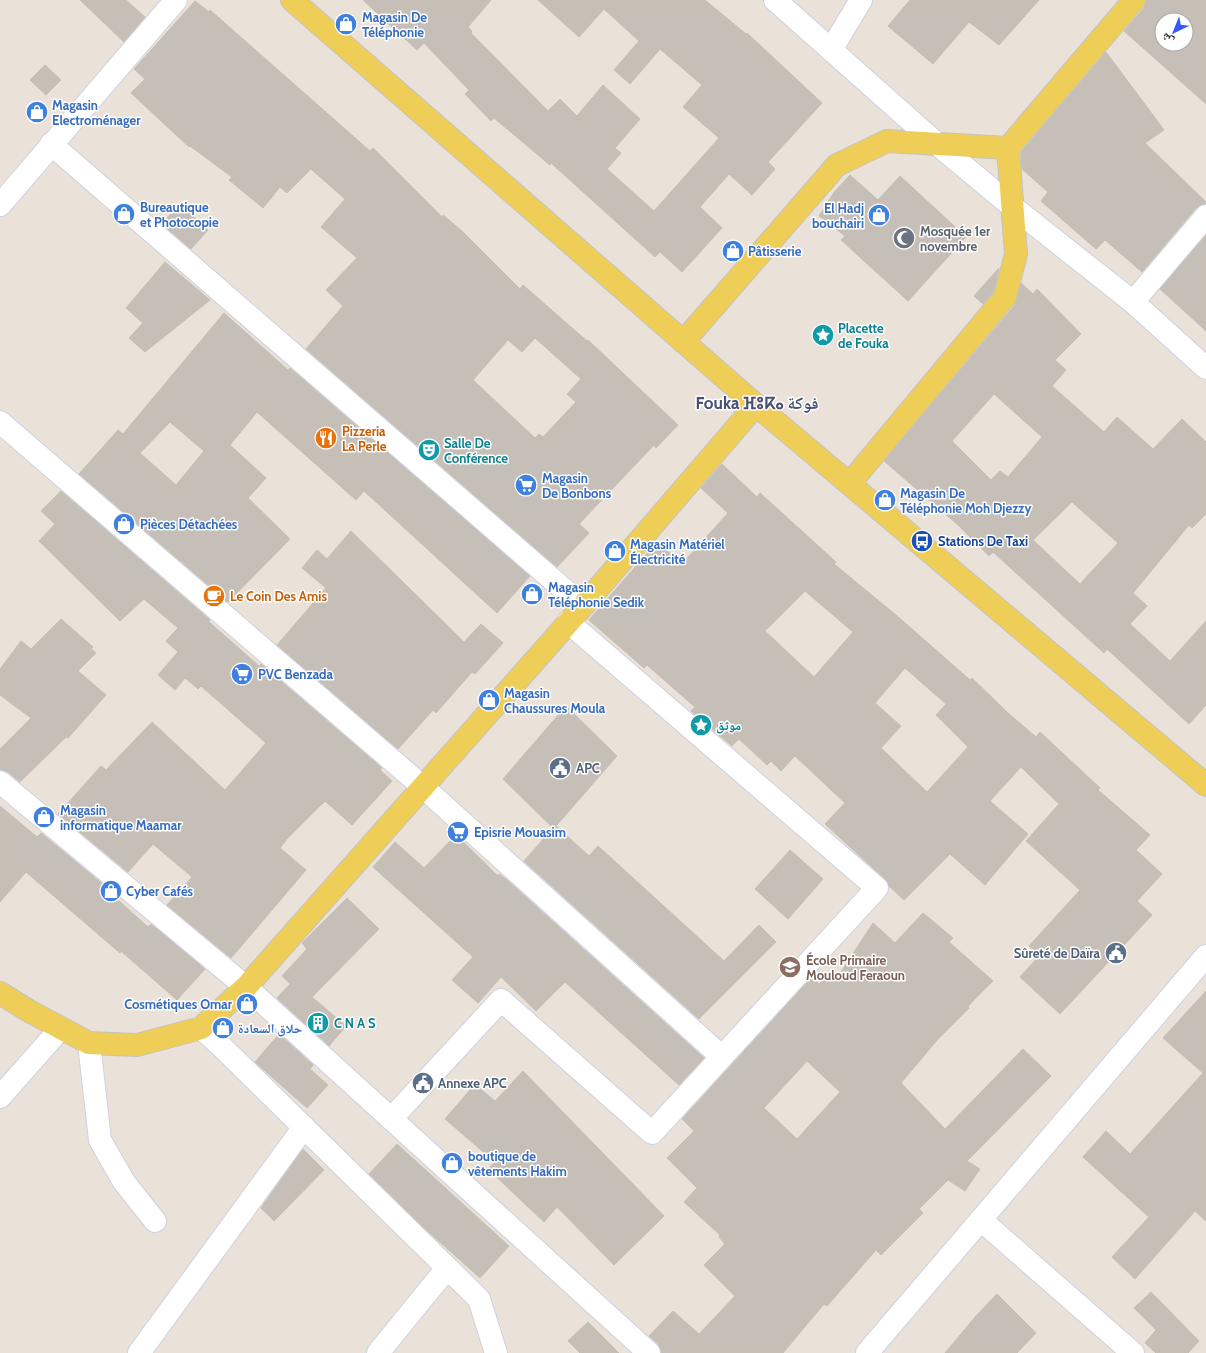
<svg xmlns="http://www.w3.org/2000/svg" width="1206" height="1353" font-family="Cabin,'Noto Naskh Arabic','Noto Sans Tifinagh',sans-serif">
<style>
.building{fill:#c5bfb8;stroke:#c5beb2;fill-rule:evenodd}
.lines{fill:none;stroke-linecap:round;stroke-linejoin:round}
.minor-casing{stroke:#cdd1e0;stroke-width:24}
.major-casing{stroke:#c3c3c3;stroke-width:24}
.minor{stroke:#fff;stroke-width:22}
.major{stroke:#efce58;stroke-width:22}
.labels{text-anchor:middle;stroke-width:3;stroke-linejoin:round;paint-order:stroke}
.shop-label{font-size:13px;font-weight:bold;fill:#366cbe;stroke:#fff;text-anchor:start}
.worship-label{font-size:13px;font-weight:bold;fill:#5b616d;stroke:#fff;text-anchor:start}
.culture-label{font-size:13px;font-weight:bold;fill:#0d838f;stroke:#fff;text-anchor:start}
.food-label{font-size:13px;font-weight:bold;fill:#c56008;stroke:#fff;text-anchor:start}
.transit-label{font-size:13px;font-weight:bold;fill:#164399;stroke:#fff;text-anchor:start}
.service-label{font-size:13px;font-weight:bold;fill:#4e5e75;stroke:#fff;text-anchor:start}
.education-label{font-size:13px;font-weight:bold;fill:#785e54;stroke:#fff;text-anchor:start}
.district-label{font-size:17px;font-weight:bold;fill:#485076;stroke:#fff}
</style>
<rect width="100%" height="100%" fill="#eae2d8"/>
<path class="building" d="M 80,0 L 126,0 L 145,17 L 124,42 Z
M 363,0 L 491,0 L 468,27 L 472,31 L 471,33 L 548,111 L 560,99 L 577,116 L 603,85 L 640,119 L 615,148 L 621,153 L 607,169 L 654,211 L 719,138 L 683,107 L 702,85 L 660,49 L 630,84 L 614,70 L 639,41 L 604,9 L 579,37 L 538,0 L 705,0 L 746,34 L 747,33 L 822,103 L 768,162 L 775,169 L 752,195 L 729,174 L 700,207 L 722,228 L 682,272 L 660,252 L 655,257 L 551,163 L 550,165 L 494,118 L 491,121 L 465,94 L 469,90 L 424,43 L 417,50 Z
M 910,0 L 1039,0 L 999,45 L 969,22 L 933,64 L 888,26 Z
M 1146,0 L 1206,0 L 1206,104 L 1124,31 L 1144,8 ZM 1162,20 L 1186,20 L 1186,44 L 1162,44 Z
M 195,1 L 209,12 L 210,10 L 370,151 L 373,148 L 442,217 L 443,215 L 462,231 L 520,289 L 523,285 L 587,341 L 588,340 L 678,425 L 656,448 L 654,445 L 579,524 L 589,533 L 557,567 L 306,349 L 343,306 L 326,290 L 357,258 L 321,227 L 345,199 L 311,169 L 287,193 L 280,187 L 263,208 L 229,180 L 232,177 L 190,146 L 189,147 L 131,93 L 145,79 L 134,69 ZM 535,338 L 581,379 L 567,394 L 576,402 L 543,437 L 539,434 L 535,438 L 473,380 L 508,340 L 522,352 Z
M 1106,52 L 1164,130 L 1145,143 L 1206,202 L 1206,204 L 1196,208 L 1142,272 L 1105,240 L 1096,249 L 1041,201 L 1048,192 L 1022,169 L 1021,152 Z
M 45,65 L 61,80 L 46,95 L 30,80 Z
M 850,175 L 878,200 L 900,176 L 966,237 L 908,301 L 841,240 L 845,236 L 819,216 L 835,191 Z
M 179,204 L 208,230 L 191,249 L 162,224 Z
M 1206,235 L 1206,331 L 1160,289 Z
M 165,262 L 210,300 L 145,352 L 129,338 L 143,323 L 126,308 Z
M 999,268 L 994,291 L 983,304 L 974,296 Z
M 1021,283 L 1033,294 L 1037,289 L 1081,334 L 1055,360 L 1066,370 L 1052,386 L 1104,432 L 1117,417 L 1153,449 L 1182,419 L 1206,442 L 1206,514 L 1192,528 L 1189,525 L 1133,593 L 1147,606 L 1130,624 L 1170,661 L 1206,621 L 1206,705 L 1189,724 L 1107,649 L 1104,653 L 993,552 L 989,556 L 958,525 L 884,461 L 1015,305 ZM 994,394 L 1042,437 L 1008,477 L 1000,471 L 991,480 L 952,441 ZM 1072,502 L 1118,543 L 1080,584 L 1033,540 Z
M 224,313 L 288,370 L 290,368 L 530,576 L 497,613 L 364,491 L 356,500 L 257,412 L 230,445 L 266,478 L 248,498 L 290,539 L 228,602 L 79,474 L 118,430 L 123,434 ZM 170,422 L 204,451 L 176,485 L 140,453 Z
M 722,464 L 757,497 L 760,493 L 836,562 L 834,564 L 896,615 L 970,680 L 972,678 L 1008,713 L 1036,737 L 1040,732 L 1100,788 L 1098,790 L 1150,835 L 1136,850 L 1162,874 L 1137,901 L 1152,915 L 1060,1014 L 1020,977 L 1040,955 L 1029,946 L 1080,890 L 1026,841 L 1059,804 L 1021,767 L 990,801 L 1028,834 L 985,885 L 950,854 L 904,900 L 889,886 L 885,879 L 825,824 L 845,803 L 795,756 L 781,771 L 771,761 L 767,765 L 739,739 L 732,746 L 691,711 L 695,707 L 647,665 L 644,668 L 589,620 L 657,542 L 682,564 L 728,513 L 701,488 ZM 805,591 L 853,632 L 814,677 L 765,631 ZM 905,668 L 946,704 L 936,715 L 968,747 L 927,792 L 881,748 L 901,726 L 875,703 Z
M 61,491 L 210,620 L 208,621 L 259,666 L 261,664 L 382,768 L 380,770 L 392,781 L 352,825 L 325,801 L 287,839 L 280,848 L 306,870 L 231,958 L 167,905 L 192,877 L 153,844 L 128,872 L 58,814 L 101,766 L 106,770 L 152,722 L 225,790 L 266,743 L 201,686 L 198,689 L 185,678 L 175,690 L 158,675 L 178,652 L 166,641 L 178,628 L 144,599 L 120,621 L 39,541 L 55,524 L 41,511 Z
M 351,531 L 464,642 L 481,624 L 503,643 L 475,674 L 472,672 L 436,713 L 433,710 L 398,749 L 277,645 L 326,588 L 302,568 L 317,550 L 327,559 Z
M 61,619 L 93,647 L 91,649 L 96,653 L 78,671 L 106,695 L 68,738 L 66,737 L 20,782 L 8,772 L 0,770 L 0,749 L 31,718 L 0,695 L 0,669 L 21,641 L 31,649 Z
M 566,706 L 617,756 L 556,826 L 589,856 L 598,846 L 724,961 L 759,925 L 776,942 L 699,1019 L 524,861 L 553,828 L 503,779 Z
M 0,806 L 37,837 L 41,833 L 111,891 L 110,893 L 148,927 L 151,924 L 205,969 L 177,1000 L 121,951 L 120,953 L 26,872 L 0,902 Z
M 456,835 L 498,876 L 499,874 L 507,880 L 704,1058 L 679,1085 L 565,982 L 536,1011 L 501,977 L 478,1003 L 452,980 L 473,957 L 373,867 L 395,842 L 424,868 Z
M 790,850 L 823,879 L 788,919 L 755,889 Z
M 347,898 L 379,929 L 312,997 L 346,1026 L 329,1046 L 277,998 L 290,984 L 282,976 L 307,949 L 302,943 Z
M 923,913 L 953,938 L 949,942 L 993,981 L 968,1006 L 969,1008 L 938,1039 L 901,1083 L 945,1129 L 1023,1049 L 1051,1076 L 967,1161 L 980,1169 L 965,1191 L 948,1180 L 919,1209 L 923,1213 L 881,1255 L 876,1250 L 827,1306 L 824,1304 L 783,1353 L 661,1353 L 658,1344 L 649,1336 L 673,1311 L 699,1334 L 735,1296 L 704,1265 L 725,1244 L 719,1237 L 720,1235 L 684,1202 L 697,1188 L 667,1158 L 694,1131 L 682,1119 L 812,977 L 819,984 L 831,972 L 837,978 L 873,923 L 895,943 ZM 807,1061 L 840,1092 L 797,1139 L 764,1108 Z
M 1206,991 L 1206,1221 L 1195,1211 L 1135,1279 L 1112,1257 L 1149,1217 L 1083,1157 L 1106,1131 L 1130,1154 L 1203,1073 L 1163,1038 Z
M 279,1034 L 313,1065 L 310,1069 L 328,1085 L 307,1108 L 255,1062 Z
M 523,1071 L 664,1216 L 614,1265 L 557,1207 L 544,1222 L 488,1169 L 495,1162 L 445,1119 L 475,1084 L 495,1101 Z
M 397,1144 L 509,1246 L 480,1278 L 423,1227 L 369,1174 Z
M 303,1149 L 324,1170 L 274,1221 L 261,1208 Z
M 1151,1292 L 1199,1341 L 1188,1353 L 1156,1353 L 1145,1343 L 1156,1330 L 1134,1308 Z
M 997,1294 L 1036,1333 L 1017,1353 L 945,1353 L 976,1316 Z
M 588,1322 L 619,1353 L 580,1353 L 568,1341 Z"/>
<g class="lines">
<g class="minor-casing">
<path id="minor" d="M 775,0 L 937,144 L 1014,208 L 1133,302 L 1206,368
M 831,50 L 861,0
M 51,144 L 583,606
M 0,205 L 176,0
M 1133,302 L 1206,216
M 0,422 L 423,787 L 722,1057
M 0,782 L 246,987 L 649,1353
M 201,1028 L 220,1045 L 479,1299 L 496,1353
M 89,1043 L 100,1140 L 124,1182 L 155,1221
M 0,1097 L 61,1028
M 391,1119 L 501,1000 L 652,1133 L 877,888 L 568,622
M 981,1220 L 1133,1353
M 139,1353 L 304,1127
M 378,1353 L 447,1268
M 867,1353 L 1206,956"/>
</g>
<g class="major-casing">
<path id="major" d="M 292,0 L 756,405 L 1206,785
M 683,342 L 837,165 L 887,141 L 1008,148
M 850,483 L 1005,297 L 1016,254 L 1008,148 L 1134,0
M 0,993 L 29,1011 L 89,1043 L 137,1045 L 201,1028 L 246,987 L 583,606 L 756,405"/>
</g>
<use href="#minor" class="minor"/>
<use href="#major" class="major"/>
</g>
<defs>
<g id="shop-disc" transform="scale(1.15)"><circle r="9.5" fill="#3f7fe0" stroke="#fff"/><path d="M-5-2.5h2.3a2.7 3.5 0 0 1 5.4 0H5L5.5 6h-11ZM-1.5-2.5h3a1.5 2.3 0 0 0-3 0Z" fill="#fff"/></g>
<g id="mosque-disc" transform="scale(1.15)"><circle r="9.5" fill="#6b7280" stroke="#fff"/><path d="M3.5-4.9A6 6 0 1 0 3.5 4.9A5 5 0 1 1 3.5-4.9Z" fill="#fff"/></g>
<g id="sight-disc" transform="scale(1.15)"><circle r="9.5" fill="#0f9aa8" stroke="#fff"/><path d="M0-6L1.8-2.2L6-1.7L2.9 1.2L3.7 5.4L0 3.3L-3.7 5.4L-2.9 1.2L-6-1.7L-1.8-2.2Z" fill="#fff"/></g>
<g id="restaurant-disc" transform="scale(1.15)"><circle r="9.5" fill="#e8710a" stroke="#fff"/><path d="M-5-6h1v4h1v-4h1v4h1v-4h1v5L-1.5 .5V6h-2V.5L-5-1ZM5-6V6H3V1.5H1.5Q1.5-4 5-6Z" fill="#fff"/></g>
<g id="theatre-disc" transform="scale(1.15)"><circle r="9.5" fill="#0f9aa8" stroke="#fff"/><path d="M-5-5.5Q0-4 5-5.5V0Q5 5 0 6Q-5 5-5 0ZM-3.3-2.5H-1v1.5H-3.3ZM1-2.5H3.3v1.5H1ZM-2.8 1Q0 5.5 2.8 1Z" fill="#fff"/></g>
<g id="supermarket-disc" transform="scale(1.15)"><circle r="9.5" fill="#3f7fe0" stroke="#fff"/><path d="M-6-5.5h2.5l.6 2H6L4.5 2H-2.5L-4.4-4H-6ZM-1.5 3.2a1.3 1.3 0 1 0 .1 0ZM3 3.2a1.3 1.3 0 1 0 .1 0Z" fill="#fff"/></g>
<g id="bus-disc" transform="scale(1.15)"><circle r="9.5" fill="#1a4fb4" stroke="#fff"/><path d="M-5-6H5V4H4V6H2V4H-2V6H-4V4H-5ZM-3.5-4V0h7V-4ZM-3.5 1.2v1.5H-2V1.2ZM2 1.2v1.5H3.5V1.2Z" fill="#fff"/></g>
<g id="cafe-disc" transform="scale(1.15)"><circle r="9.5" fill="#e8710a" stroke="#fff"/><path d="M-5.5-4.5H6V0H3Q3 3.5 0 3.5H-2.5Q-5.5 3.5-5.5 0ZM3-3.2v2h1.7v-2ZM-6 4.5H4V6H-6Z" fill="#fff"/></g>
<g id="civic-disc" transform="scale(1.15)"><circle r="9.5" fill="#5c6f8a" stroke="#fff"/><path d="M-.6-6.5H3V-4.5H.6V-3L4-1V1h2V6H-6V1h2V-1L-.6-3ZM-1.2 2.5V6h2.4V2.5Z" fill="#fff"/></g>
<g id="school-disc" transform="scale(1.15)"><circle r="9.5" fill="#8d6e63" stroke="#fff"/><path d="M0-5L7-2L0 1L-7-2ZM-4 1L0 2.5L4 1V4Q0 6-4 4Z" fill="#fff"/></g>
<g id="building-disc" transform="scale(1.15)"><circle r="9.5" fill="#0f9aa8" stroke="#fff"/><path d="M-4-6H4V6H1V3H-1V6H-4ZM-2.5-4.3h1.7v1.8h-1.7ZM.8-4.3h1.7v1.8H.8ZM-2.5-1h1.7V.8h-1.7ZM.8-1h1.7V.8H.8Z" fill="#fff"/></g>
</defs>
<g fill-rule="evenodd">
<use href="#shop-disc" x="346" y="24"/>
<use href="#shop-disc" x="37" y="112"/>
<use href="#shop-disc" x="124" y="214"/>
<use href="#shop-disc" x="879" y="215"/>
<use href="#mosque-disc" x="904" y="238"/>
<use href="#shop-disc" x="733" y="251"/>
<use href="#sight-disc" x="823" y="335"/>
<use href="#restaurant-disc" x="326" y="438"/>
<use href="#theatre-disc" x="429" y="450"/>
<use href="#supermarket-disc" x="526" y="485"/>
<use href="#shop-disc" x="885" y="500"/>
<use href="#shop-disc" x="124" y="524"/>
<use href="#bus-disc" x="922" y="541"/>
<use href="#shop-disc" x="615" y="551"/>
<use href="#shop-disc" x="532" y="594"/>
<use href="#cafe-disc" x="214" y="596"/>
<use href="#supermarket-disc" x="242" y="674"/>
<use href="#shop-disc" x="489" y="700"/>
<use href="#sight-disc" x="701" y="725"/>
<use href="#civic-disc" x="560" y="768"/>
<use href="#shop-disc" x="44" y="817"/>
<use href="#supermarket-disc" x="458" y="832"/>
<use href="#shop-disc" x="111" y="891"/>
<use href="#civic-disc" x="1116" y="953"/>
<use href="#school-disc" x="790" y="967"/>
<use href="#shop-disc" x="247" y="1004"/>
<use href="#building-disc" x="318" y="1023"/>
<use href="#shop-disc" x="223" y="1028"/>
<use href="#civic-disc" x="423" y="1083"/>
<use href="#shop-disc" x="452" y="1163"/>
</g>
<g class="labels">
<g class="shop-label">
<text x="362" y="22">Magasin De<tspan x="362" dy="15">Téléphonie</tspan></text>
<text x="52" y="110">Magasin<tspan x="52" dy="15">Electroménager</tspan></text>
<text x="140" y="212">Bureautique<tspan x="140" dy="15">et Photocopie</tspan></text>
<text x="864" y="213" text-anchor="end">El Hadj<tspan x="864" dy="15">bouchairi</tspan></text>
<text x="748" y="256">Pâtisserie</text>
<text x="542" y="483">Magasin<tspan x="542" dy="15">De Bonbons</tspan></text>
<text x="900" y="498">Magasin De<tspan x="900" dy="15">Téléphonie Moh Djezzy</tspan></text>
<text x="140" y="529">Pièces Détachées</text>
<text x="630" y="549">Magasin Matériel<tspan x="630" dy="15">Électricité</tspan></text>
<text x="548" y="592">Magasin<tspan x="548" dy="15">Téléphonie Sedik</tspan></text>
<text x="258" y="679">PVC Benzada</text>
<text x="504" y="698">Magasin<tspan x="504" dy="15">Chaussures Moula</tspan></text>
<text x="60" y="815">Magasin<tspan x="60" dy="15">informatique Maamar</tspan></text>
<text x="474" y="837">Episrie Mouasim</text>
<text x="126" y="896">Cyber Cafés</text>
<text x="232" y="1009" text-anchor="end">Cosmétiques Omar</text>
<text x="238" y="1033">حلاق السعادة</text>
<text x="468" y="1161">boutique de<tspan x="468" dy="15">vêtements Hakim</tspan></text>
</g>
<g class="worship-label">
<text x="920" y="236">Mosquée 1er<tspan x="920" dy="15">novembre</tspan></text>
</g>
<g class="culture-label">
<text x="838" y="333">Placette<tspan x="838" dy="15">de Fouka</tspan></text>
<text x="444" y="448">Salle De<tspan x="444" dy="15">Conférence</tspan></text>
<text x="716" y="730">موثق</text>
<text x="334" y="1028">C N A S</text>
</g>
<g class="food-label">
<text x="342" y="436">Pizzeria<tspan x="342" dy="15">La Perle</tspan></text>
<text x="230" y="601">Le Coin Des Amis</text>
</g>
<g class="transit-label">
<text x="938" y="546">Stations De Taxi</text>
</g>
<g class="service-label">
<text x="576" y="773">APC</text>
<text x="1100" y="958" text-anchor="end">Sûreté de Daïra</text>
<text x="438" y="1088">Annexe APC</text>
</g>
<g class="education-label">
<text x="806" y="965">École Primaire<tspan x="806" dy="15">Mouloud Feraoun</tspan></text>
</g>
<g class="district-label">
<text x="757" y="409">Fouka ⴼⵓⴽⴰ فوكة</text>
</g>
</g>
<g transform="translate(1174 32) rotate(223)"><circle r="19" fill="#ffffff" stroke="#a9a9a9"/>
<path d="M0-3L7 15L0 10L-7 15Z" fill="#3658f8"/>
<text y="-6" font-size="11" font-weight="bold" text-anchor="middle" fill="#272727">ش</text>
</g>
</svg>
